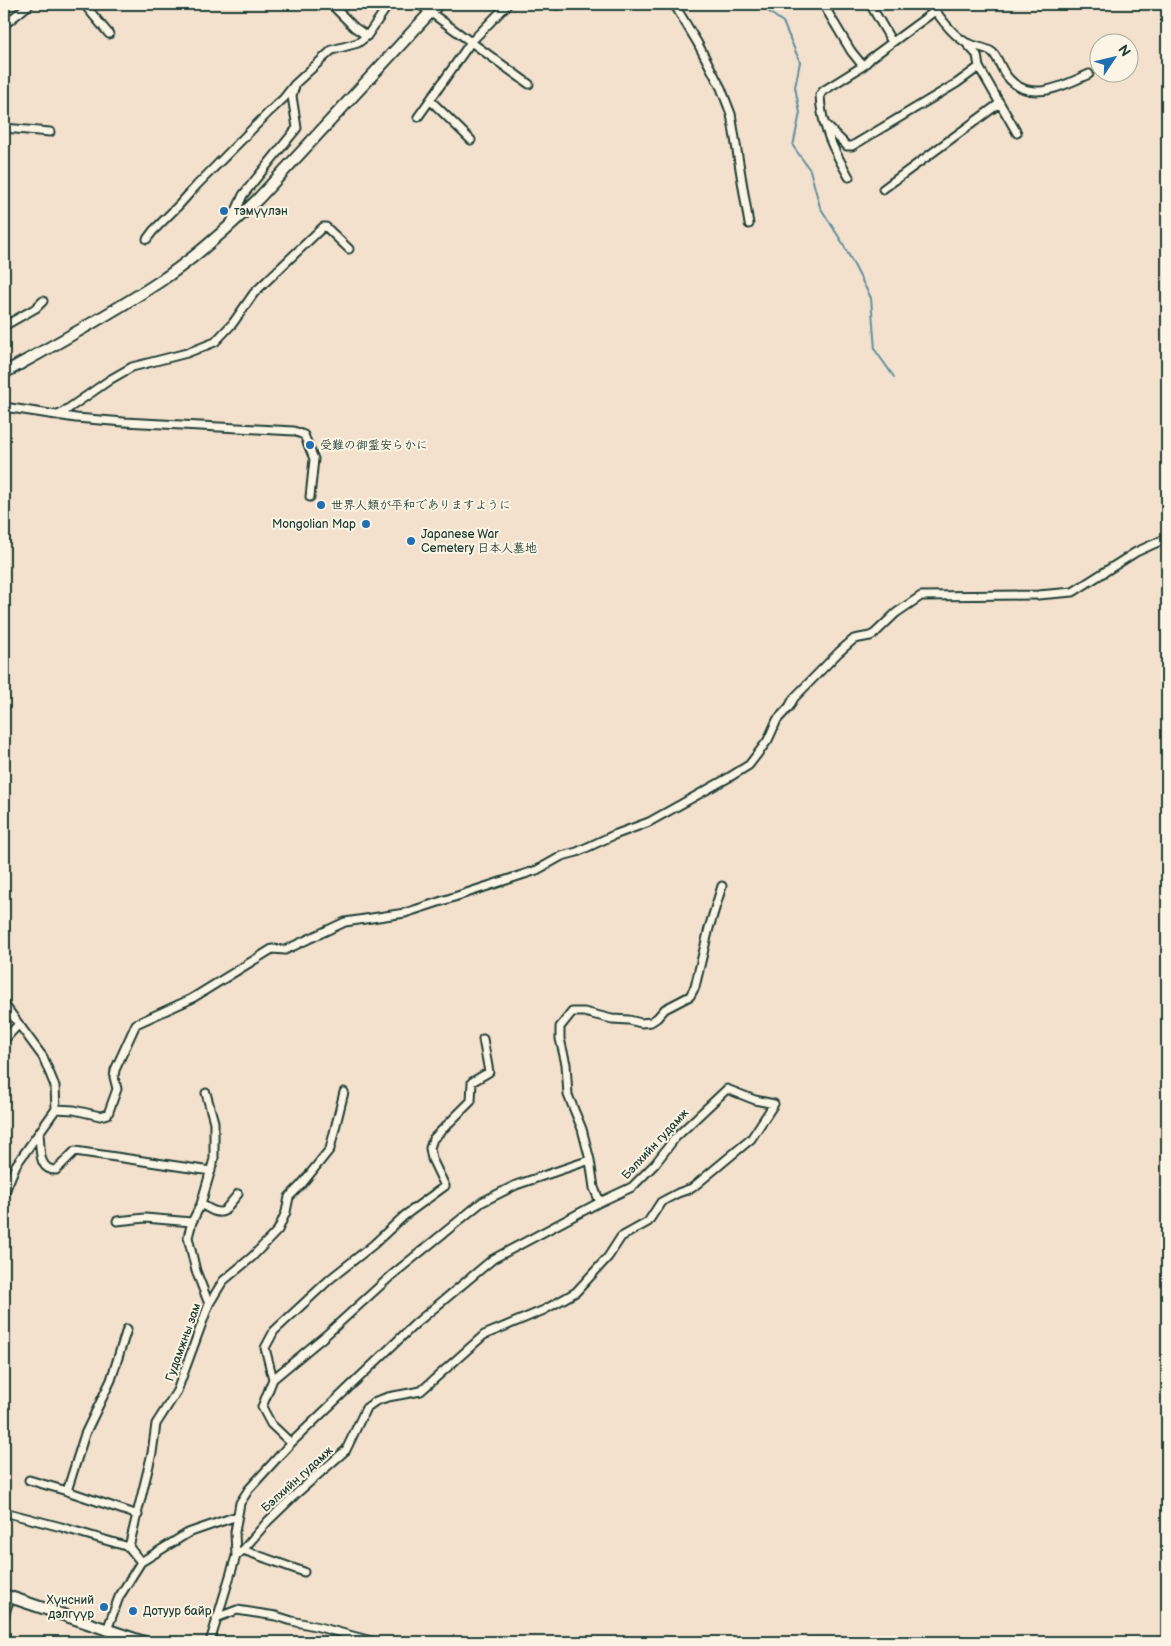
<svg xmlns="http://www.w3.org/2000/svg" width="1171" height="1646" font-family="'Balsamiq Sans','LXGW WenKai TC','Klee One',sans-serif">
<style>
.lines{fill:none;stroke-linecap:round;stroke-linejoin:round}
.stream{stroke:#6090a2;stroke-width:2}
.minor-casing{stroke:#1f3d34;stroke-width:11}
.secondary-casing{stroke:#1f3d34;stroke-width:14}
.minor{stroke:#fcf5e5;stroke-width:7}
.secondary{stroke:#fcf5e5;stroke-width:10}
.poi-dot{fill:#1f6fb2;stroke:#fcf5e5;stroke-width:2}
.labels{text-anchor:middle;stroke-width:4;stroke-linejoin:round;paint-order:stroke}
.poi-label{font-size:12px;fill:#1f3d34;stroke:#fcf5e5;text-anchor:start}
.street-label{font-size:12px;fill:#1f3d34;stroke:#fcf5e5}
</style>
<rect width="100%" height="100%" fill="#f4e1cd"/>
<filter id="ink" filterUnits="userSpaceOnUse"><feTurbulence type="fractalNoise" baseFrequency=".02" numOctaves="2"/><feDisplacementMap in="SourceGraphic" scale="10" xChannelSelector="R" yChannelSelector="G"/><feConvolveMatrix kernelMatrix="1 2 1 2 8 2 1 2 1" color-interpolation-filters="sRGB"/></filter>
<g filter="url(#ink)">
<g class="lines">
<path class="stream" d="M 766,4 L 769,12 L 783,22 L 800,62 L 795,87 L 800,113 L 793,146 L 810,170 L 820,207 L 842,242 L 871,298 L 875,350 L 894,377"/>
<g class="minor-casing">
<path id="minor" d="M 84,4 L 109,34
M 331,4 L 354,27 L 367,36
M 419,4 L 471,42 L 508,4
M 556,4 L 557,5
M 674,4 L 697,42 L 721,88 L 731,114 L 749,224
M 823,4 L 851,51 L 863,66 L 871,58 L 935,11
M 870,4 L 892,42
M 931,4 C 940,18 952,35 967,43 C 975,47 985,47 992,52 C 998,57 1001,69 1006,75 C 1028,105 1063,86 1089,74
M 4,25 L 30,4
M 979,67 L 1017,133
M 430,100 L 471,140
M 418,117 L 471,42 L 529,84
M 824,123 L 847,146 L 852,146 L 957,83 L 979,67 L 977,55 L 966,43
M 4,128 L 50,132
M 849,177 C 834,151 821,126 820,95 L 823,91 L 863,66
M 883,189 L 1000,103
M 231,222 L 243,195 L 297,128 L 292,96 L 295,86
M 147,239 L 153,231 L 179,205 L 196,186 L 269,112 L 284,98 L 295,84 L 332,50 L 358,43 L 367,36 L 389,4
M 4,326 L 36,308 L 43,301
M 4,407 L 76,418 L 124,422 L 294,431 L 304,435 L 314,459 L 310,497
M 59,415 L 111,379 L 132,367 L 187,353 L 215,342 L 233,323 L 254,293 L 323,227 L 326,227 L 349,249
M 4,1004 L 43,1057 L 55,1086 L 56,1109
M 4,1040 L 19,1024
M 206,1093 L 214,1122 L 214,1159 L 201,1204 L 192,1222 L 188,1237 L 196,1271 L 209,1304
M 56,1109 L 74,1110 L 100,1116 L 108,1114 L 117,1089 L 114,1077 L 115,1070 L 136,1024 L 191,999 L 272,949 L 285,950 L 345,922 L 405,913 L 537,870 L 562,856 L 577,852 L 614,835 L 649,822 L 728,778 L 749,765 L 768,740 L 777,720 L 789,707 L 794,698 L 839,652 L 854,639 L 870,636 L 874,634 L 896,613 L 921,596 L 1038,595 L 1073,592 L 1136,552 L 1167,538
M 39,1134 C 41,1147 37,1170 56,1170 L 75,1151 L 211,1171
M 590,1160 L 582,1129 L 568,1095 L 566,1064 L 560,1039 L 560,1027 L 572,1012 L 584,1012 L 612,1019 L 629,1020 L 641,1023 L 651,1022 L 657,1018 L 665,1009 L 690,996 L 695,987 L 709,928 L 722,886
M 4,1194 L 16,1165 L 56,1109
M 201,1204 C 208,1208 217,1215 224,1211 L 238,1194
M 117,1221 L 145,1218 L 192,1222
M 127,1329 L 111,1380 L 85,1434 L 67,1491 L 138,1515
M 273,1379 L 265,1348 L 274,1331 L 330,1279 L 373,1245 L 404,1216 L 445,1186 L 432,1159 L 430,1148 L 433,1139 L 471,1101 L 472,1082 L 489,1072 L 483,1039
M 29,1480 L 67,1491
M 4,1512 L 61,1527 L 129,1547
M 243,1550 L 304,1572
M 236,1556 L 235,1532 L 240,1503 L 249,1489 L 291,1443 L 415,1324 L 493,1259 L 600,1202 L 594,1188 L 590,1160 L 516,1185 L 482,1202 L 392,1275 L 326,1335 L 273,1379 L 262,1407 L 271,1424 L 291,1443
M 141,1562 L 188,1533 L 237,1516
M 4,1617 L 10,1597
M 216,1618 L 237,1610 L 276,1616 L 292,1621 L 319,1627 L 375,1642
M 107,1630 L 119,1597 L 141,1562 L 129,1547 L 152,1453 L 156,1424 L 177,1391 L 209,1304 L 223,1281 L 252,1257 L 278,1230 L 286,1212 L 289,1197 L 301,1185 L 330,1149 L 344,1092
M 210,1642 L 236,1556 L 243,1550 L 268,1521 L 297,1493 L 346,1450 L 366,1408 L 376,1401 L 388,1397 L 421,1391 L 484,1335 L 544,1310 L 576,1292 L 608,1257 L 621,1237 L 648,1222 L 661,1202 L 678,1193 L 692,1188 L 751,1139 L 774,1104 L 755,1100 L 727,1089 L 675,1138 L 655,1164 L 632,1187 L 600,1202"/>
</g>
<g class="secondary-casing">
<path id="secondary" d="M 4,373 C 56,344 109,315 159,282 C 195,258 227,229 258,199 L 438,4
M 4,1595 L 144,1642"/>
</g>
<use href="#minor" class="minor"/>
<use href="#secondary" class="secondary"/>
</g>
</g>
<g class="poi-dot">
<circle cx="224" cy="211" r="5"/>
<circle cx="310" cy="445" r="5"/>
<circle cx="321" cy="505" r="5"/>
<circle cx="366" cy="524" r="5"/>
<circle cx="411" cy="541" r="5"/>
<circle cx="104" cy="1607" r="5"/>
<circle cx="133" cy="1611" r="5"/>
</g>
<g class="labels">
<g class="poi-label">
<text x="234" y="215">тэмүүлэн</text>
<text x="320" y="449">受難の御霊安らかに</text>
<text x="331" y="509">世界人類が平和でありますように</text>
<text x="356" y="528" text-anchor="end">Mongolian Map</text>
<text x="421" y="538">Japanese War<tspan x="421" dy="14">Cemetery 日本人墓地</tspan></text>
<text x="94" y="1604" text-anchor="end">Хүнсний<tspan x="94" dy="14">дэлгүүр</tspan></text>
<text x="143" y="1615">Дотуур байр</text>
</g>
<g class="street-label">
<text transform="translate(655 1144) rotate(-47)" y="4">Бэлхийн гудамж</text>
<text transform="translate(183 1342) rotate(-70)" y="4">Гудамжны зам</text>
<text transform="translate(297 1479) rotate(-42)" y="4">Бэлхийн гудамж</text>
</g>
</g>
<rect width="1171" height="1646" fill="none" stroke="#fcf5e5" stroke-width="20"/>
<rect x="10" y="10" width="1151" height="1626" fill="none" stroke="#1f3d34" stroke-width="2" filter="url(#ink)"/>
<g transform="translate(1114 58) rotate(55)"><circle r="24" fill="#fcf5e5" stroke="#a4ab9e"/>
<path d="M0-4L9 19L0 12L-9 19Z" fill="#1f6fb2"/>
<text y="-8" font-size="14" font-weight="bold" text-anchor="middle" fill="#1f3d34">N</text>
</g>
</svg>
